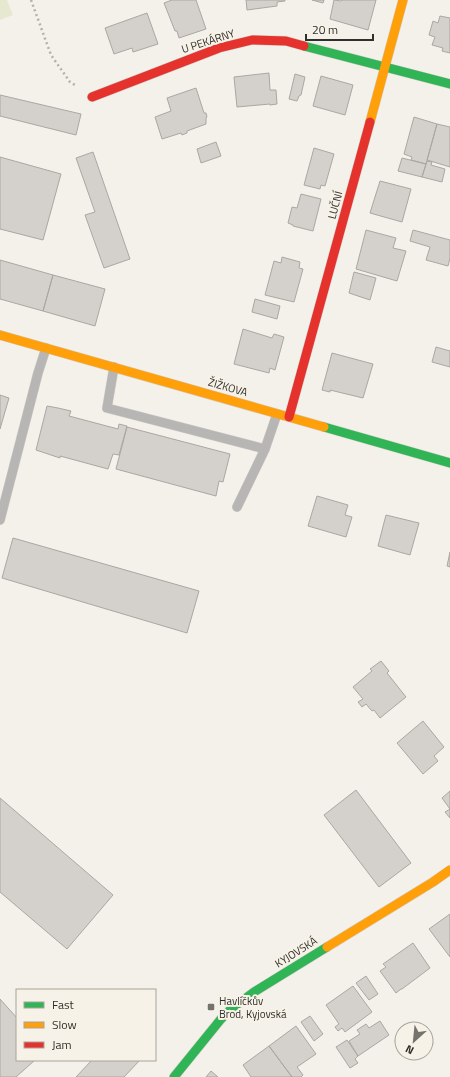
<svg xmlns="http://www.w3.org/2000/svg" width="450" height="1077" font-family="'Titillium Web',sans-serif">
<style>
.green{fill:#e6e8d0}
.building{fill:#d4d0cc;stroke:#aaa7a4}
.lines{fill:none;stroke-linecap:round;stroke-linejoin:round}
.lane-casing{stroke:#d0cdc8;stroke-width:10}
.fast-casing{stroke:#d0cdc8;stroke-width:10}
.slow-casing{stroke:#d0cdc8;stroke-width:10}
.jam-casing{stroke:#d0cdc8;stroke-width:10}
.path{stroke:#b3b1ae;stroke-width:2.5;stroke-dasharray:2 3;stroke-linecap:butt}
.lane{stroke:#b8b6b5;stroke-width:9}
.fast{stroke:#30b455;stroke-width:9}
.slow{stroke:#ff9f0a;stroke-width:9}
.jam{stroke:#e5322d;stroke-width:9}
.poi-dot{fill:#75736e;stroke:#f7f2e7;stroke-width:1.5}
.labels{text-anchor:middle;stroke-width:4;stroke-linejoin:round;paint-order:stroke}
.street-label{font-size:11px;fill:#312f2b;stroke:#f7f2e7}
.poi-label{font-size:11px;fill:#312f2b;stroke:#f7f2e7;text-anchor:start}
</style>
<rect width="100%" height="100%" fill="#f4f1ea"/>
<path class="green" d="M 0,0 L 7,0 L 13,15 L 0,20 Z"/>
<path class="building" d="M 172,0 L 196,0 L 206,29 L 179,38 L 177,31 L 175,31 L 164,3 Z
M 246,0 L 285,0 L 285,1 L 277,2 L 277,6 L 247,10 Z
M 312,0 L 324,0 L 323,3 Z
M 334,0 L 341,1 L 342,0 L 376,0 L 368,30 L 330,19 Z
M 147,13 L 158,44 L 133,52 L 132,48 L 114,54 L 105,28 Z
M 440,16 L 450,18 L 450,53 L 442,51 L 443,48 L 432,45 L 435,37 L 429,35 L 433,21 L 438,23 Z
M 269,73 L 270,90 L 276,90 L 277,104 L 270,105 L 270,104 L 237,107 L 234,77 Z
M 295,74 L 305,77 L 301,95 L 299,96 L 297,101 L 289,99 Z
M 321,76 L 353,85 L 345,115 L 313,106 Z
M 196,88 L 204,113 L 206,113 L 207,117 L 206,118 L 206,124 L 187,131 L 187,133 L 182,135 L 181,133 L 162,139 L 155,117 L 171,111 L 167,98 Z
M 0,95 L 81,114 L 76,135 L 0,116 Z
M 414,117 L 437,124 L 426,164 L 411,160 L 412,157 L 404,154 Z
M 437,124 L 450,127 L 450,167 L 427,160 Z
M 216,142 L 221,156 L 201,163 L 197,149 Z
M 314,148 L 334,154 L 325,186 L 321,185 L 320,189 L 304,185 Z
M 93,152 L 130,259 L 104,268 L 85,215 L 95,212 L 76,158 Z
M 0,157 L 61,174 L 43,240 L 0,229 Z
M 402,158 L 426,164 L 422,177 L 398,171 Z
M 427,161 L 432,162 L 431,165 L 445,169 L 442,182 L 422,177 Z
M 380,181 L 411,189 L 402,222 L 370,213 Z
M 301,194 L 321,199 L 313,231 L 293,226 L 293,225 L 288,223 L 292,207 L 297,208 Z
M 366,230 L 396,238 L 393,248 L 406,251 L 397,281 L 356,269 Z
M 413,230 L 450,240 L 450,258 L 448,266 L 426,260 L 430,247 L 410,241 Z
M 282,257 L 300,262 L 299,268 L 303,269 L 294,302 L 265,295 L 274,261 L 281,263 Z
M 0,260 L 53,275 L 43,311 L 0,299 Z
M 354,272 L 376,278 L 370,300 L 349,293 Z
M 53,275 L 105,289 L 95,326 L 43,311 Z
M 255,299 L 280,306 L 277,319 L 252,312 Z
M 243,329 L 272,338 L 274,334 L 284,337 L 275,370 L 270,368 L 269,373 L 234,364 Z
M 436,347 L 450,351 L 450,367 L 432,362 Z
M 332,353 L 373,364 L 363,398 L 330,390 L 330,392 L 322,390 Z
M 0,395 L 9,398 L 0,429 Z
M 47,406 L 58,408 L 71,411 L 69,416 L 118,429 L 119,424 L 127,426 L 119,455 L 113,454 L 108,469 L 60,456 L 60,458 L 36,450 Z
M 127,427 L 230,454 L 223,482 L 219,481 L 216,496 L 116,469 Z
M 317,496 L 348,505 L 345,515 L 352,517 L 346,537 L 308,526 Z
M 386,515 L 419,523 L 410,555 L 378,546 Z
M 13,538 L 199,591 L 187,633 L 2,578 Z
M 450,552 L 450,567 L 447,566 Z
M 381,661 L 389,671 L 387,673 L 406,697 L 380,718 L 374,710 L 372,711 L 366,704 L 362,707 L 358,702 L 363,699 L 353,687 L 372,671 L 370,669 Z
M 423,721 L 444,747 L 434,756 L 438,761 L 423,774 L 397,743 Z
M 356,790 L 411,863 L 379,887 L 324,815 Z
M 450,791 L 450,809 L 442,798 Z
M 0,798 L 113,895 L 67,949 L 0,892 Z
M 450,809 L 450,818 L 445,812 Z
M 450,914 L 450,957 L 429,929 Z
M 413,943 L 430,968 L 402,989 L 401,989 L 396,993 L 380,971 L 386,967 L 383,964 Z
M 366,976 L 378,994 L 369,1000 L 356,983 Z
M 353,986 L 372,1012 L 345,1032 L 342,1028 L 338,1031 L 335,1027 L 339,1024 L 326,1005 Z
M 0,999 L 17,1018 L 17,1060 L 35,1060 L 16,1077 L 0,1077 Z
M 310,1016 L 323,1034 L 314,1041 L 301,1022 Z
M 380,1021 L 389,1035 L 358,1056 L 349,1041 L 360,1034 L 357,1030 L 366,1024 L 369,1028 Z
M 296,1026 L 316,1054 L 297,1067 L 303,1075 L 301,1077 L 292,1077 L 269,1046 Z
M 347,1040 L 358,1056 L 355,1059 L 358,1063 L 350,1068 L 336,1047 Z
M 269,1046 L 292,1077 L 251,1077 L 243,1065 Z
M 92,1060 L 140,1060 L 124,1077 L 76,1077 Z
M 211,1071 L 218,1077 L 206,1077 Z"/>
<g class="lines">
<g class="lane-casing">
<path id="lane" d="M 114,367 L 107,408 L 265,449 L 277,414
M 237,507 L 265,449
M 0,520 L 38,373 L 46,348"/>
</g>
<g class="fast-casing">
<path id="fast" d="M 304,46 L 450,84
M 324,427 L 450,463
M 174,1077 L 221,1019 L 231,1009 L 254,992 L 327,947"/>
</g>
<g class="slow-casing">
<path id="slow" d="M 370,122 L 403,0
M 0,335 L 324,427
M 327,947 L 433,882 L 450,870"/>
</g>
<g class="jam-casing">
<path id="jam" d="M 92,97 L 219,48 L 252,40 L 286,41 L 304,46
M 289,417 L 370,122"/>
</g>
<path class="path" d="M 31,0 L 51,55 L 70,82 L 75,85"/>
<use href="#lane" class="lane"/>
<use href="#fast" class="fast"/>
<use href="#slow" class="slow"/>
<use href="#jam" class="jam"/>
</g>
<rect class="poi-dot" x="207" y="1003" width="8" height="8" rx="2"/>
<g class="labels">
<g class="street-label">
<text transform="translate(208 41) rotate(-18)" y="4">U PEKÁRNY</text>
<text transform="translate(335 205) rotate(-75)" y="4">LUČNÍ</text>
<text transform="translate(228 387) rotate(16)" y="4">ŽIŽKOVA</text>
<text transform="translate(296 952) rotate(-32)" y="4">KYJOVSKÁ</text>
</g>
<g class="poi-label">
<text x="219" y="1005">Havlíčkův<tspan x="219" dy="13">Brod, Kyjovská</tspan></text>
</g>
</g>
<rect x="16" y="989" width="140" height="72" fill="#f7f2e7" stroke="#a8a49c"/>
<rect x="24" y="1002" width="20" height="6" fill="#30b455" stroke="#a8a49c"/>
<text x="52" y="1009" font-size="12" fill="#312f2b">Fast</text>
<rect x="24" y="1022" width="20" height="6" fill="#ff9f0a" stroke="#a8a49c"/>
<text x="52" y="1029" font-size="12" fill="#312f2b">Slow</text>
<rect x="24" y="1042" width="20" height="6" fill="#e5322d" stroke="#a8a49c"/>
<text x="52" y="1049" font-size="12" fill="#312f2b">Jam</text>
<g transform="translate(414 1041) rotate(207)"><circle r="19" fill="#f7f2e7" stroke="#a8a49c"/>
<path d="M0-3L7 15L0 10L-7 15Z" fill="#75736e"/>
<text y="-6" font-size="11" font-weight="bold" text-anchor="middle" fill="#312f2b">N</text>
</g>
<path d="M306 34v6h67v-6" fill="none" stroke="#312f2b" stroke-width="2"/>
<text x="312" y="34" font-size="12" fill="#312f2b" stroke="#f7f2e7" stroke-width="3" paint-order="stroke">20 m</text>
</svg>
